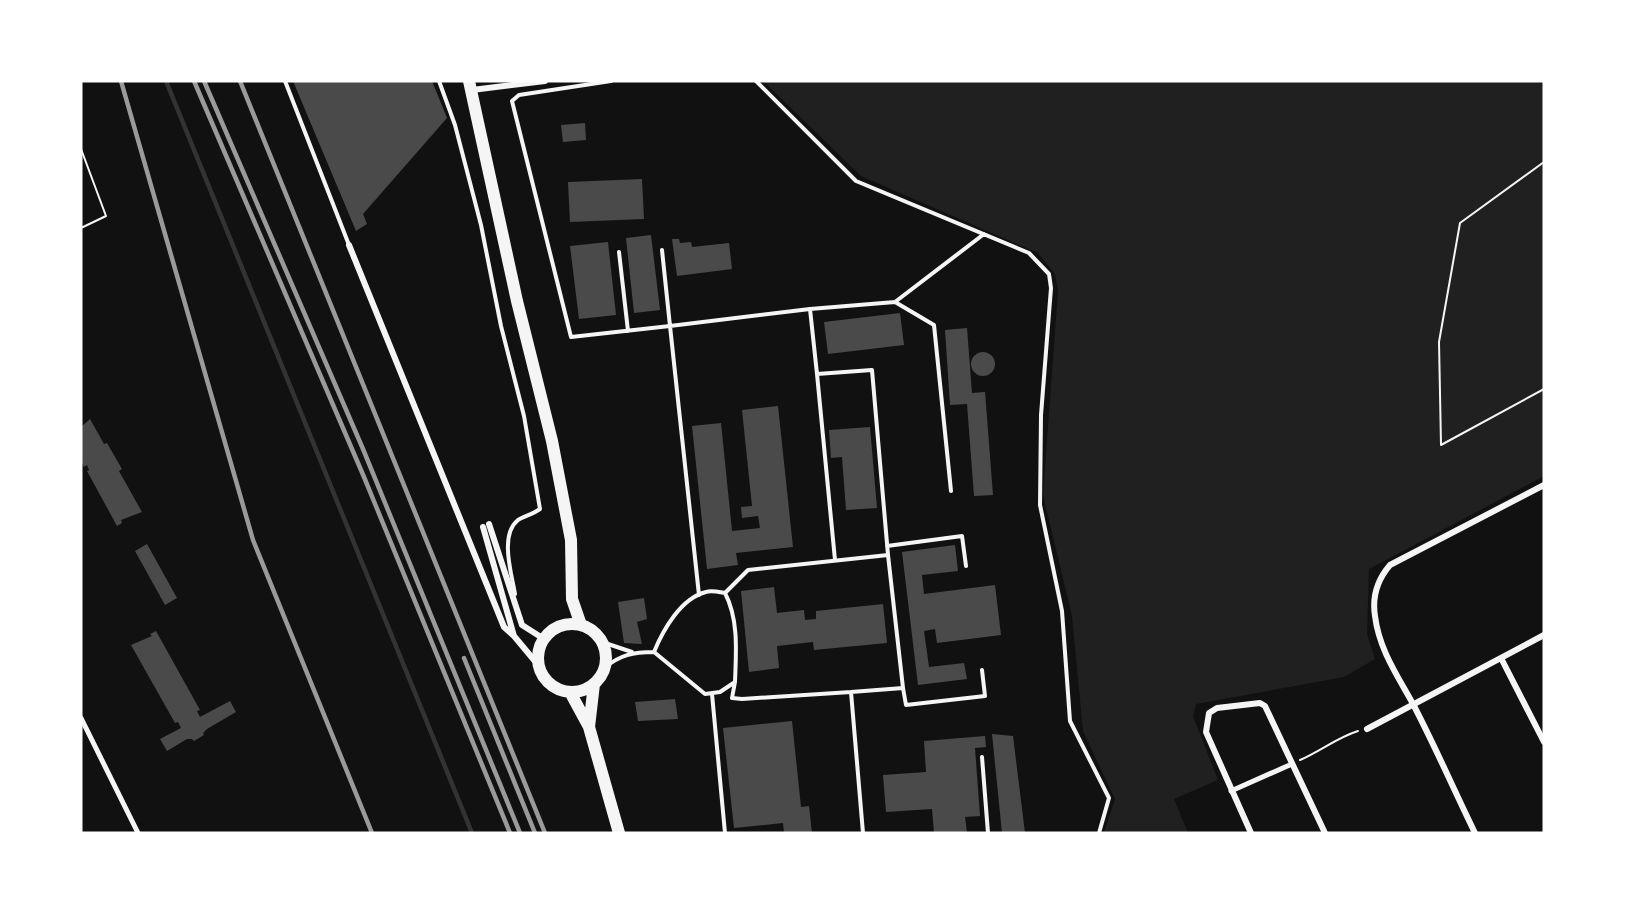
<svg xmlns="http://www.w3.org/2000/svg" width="1625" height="914" font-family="Inter,sans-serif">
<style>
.green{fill:#202020}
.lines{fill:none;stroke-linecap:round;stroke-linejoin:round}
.stream{stroke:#333;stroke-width:4.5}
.building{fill:#4a4a4a}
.path{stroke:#f5f5f5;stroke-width:2}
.service{stroke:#f5f5f5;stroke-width:4}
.pedestrian{stroke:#f5f5f5;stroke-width:5}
.minor{stroke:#f5f5f5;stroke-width:6}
.primary{stroke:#f5f5f5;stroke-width:12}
.rail{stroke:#9a9a9a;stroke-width:4.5}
</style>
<rect width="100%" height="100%" fill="#111"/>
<path class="green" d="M 763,81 L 1544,81 L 1544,476 L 1369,569 L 1367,634 L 1375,659 L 1344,677 L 1196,704 L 1193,716 L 1218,780 L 1174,799 L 1188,833 L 1104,833 L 1115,799 L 1083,731 L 1072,616 L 1043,495 L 1058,291 L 1055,274 L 1038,253 L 861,176 Z"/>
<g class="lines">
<path class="stream" d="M 166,81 L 472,833"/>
</g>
<path class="building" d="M 293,81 L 432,81 L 447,118 L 363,214 L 367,224 L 356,231 Z
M 585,123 L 586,140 L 563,142 L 561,125 Z
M 642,179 L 644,219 L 570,222 L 568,182 Z
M 651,235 L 660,310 L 634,313 L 626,238 Z
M 672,239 L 679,239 L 680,243 L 691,242 L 692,247 L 729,243 L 732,269 L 677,276 Z
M 608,242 L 616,315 L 579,319 L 570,246 Z
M 900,313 L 904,345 L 828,354 L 824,322 Z
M 967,328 L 972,393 L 985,392 L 993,495 L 974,496 L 967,404 L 950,405 L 945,330 Z
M971 364a12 12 0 1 1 24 0a12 12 0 1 1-24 0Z
M 778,406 L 793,547 L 736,553 L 738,565 L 707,569 L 692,426 L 721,423 L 732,531 L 760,528 L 758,516 L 742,518 L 741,507 L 752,506 L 742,410 Z
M 90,419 L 104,444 L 107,443 L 122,469 L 119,471 L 142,512 L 121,520 L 122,523 L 117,526 L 87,471 L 89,470 L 87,465 L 84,467 L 81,461 L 81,427 Z
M 870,427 L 877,508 L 846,510 L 842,457 L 831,458 L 829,430 Z
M 147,544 L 177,598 L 165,605 L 135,551 Z
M 955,545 L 958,571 L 922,575 L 924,594 L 995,585 L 1001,635 L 937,643 L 935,629 L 924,631 L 929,667 L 964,663 L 967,679 L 918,685 L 902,552 Z
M 774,587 L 777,613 L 804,610 L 805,620 L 816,619 L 816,611 L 883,604 L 887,643 L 814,650 L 813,642 L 777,646 L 779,668 L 749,672 L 741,591 Z
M 644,598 L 647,619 L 637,622 L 642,644 L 624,643 L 618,602 Z
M 156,631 L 200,710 L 197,711 L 200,717 L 230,701 L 236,712 L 207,729 L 203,733 L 204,735 L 194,741 L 192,739 L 187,739 L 167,751 L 160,739 L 181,728 L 178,722 L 175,723 L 131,645 L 152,636 L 150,634 Z
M 675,699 L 678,719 L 638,721 L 635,702 Z
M 792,721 L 801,807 L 809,806 L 812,833 L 784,833 L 783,823 L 734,828 L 723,728 Z
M 992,734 L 1013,736 L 1025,833 L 1002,833 Z
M 985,736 L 986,747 L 975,748 L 980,816 L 965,817 L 967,833 L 934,833 L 932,809 L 886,812 L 883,775 L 926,772 L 924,741 Z"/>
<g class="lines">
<path class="path" d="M 81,149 L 106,216 L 81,228
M 1544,162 L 1460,223 L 1439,342 L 1441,445 L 1544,389
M 1300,760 C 1321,751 1336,738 1358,731"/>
<path class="service" d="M 285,81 L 349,245
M 439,81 L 455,125 L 481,225 L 501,326 L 524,416 L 540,509 C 533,514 525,516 518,520 C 499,535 512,575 515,594
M 611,81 L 519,95 L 512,101 L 571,337 L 670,326 L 662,250
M 756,81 L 856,181 L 1029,253 L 1049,274 L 1051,288 L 1041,415 L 1040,505 L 1062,611 L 1070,721 L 1109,798 L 1099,833
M 619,252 L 628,331
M 895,302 L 984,234
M 810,309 L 895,302 L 934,325 L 951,491
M 887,546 L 962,536 L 966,566
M 835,560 L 817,374 L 872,370 L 888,555
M 725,593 L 748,570 L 888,555 L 903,688 L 851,692
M 699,595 L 670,326 L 810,309 L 817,374
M 595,633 L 608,644 L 632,652
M 604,668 C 620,655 633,652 654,652 L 705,694 L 720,692 L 735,682 C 736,653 739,620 725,593 C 719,592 711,590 706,592 C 681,598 663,630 654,652
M 735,682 L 732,698 L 742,699 L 851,692 L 863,833
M 903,688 L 906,705 L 985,696 L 982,670
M 712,694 L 725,833
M 982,757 L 988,833"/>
<path class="pedestrian" d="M 81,718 L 138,833
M 1231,791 L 1292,764"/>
<path class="minor" d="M 472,90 L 545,81
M 349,245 L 504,627 L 514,636
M 489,524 L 522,625 L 544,639
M 483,527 L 514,636 L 539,666
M 1501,658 L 1544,742
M 1367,729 L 1544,635
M 1251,833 L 1206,732 L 1209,713 L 1217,708 L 1260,703 L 1265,706 L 1325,833
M 1475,833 C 1454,790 1435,746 1413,704 C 1397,675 1379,649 1375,616 C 1372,597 1378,579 1390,565 L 1544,485"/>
<path class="primary" d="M 469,81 L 517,301 L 552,441 L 571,540 L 572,599 L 581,625
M538 658a34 34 0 1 1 68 0a34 34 0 1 1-68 0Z
M 570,692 L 589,727 L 619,833
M 589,727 L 594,684"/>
<path class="rail" d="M 121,81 L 253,540 L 372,833
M 194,81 L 364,477 L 510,833
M 204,81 L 363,449 L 520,833
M 240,81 L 545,833
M 464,658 L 535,833"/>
</g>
<rect width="1625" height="914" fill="none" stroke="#ffffff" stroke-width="165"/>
</svg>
